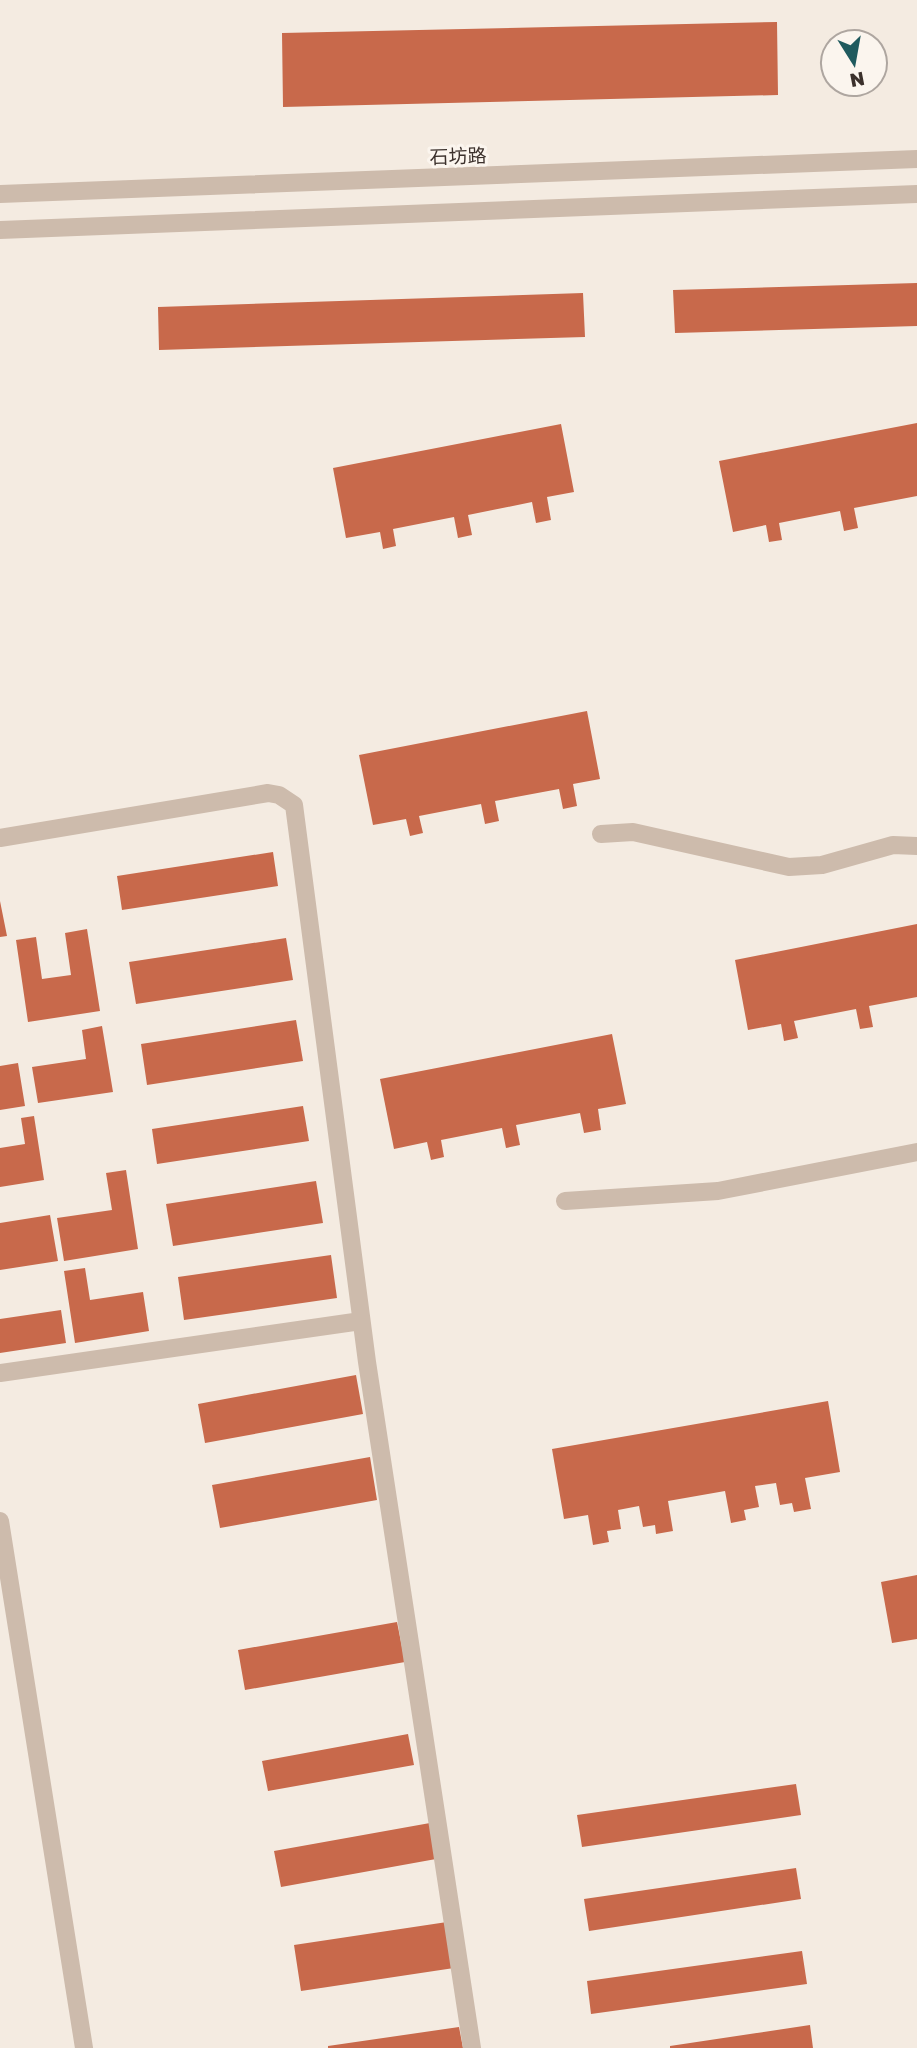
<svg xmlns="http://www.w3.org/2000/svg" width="917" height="2048" font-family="'Golos Text','Noto Sans SC',sans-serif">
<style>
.building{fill:#c8694b}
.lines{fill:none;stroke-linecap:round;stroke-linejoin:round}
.service{stroke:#cdbbac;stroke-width:18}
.minor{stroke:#cdbbac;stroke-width:18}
.tertiary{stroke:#cdbbac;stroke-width:18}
.labels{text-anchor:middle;stroke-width:6;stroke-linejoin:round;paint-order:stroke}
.street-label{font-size:19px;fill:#3b302b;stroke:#fbf5ee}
</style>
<rect width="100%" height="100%" fill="#f4ebe1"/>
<path class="building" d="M 777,22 L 778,95 L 283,107 L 282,33 Z
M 917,283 L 917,326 L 675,333 L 673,290 Z
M 583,293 L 585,337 L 159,350 L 158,307 Z
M 917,423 L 917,496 L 854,508 L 858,528 L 844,531 L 840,511 L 779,523 L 782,540 L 769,542 L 766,525 L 733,532 L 719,461 Z
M 561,424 L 574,492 L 547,497 L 551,520 L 536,523 L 532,502 L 468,515 L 472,535 L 458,538 L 454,517 L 393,529 L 396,546 L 383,549 L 380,532 L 346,538 L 333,468 Z
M 587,711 L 600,779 L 573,784 L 577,806 L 563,809 L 559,789 L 495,801 L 499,821 L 485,824 L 481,804 L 419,816 L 423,833 L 410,836 L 406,819 L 373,825 L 359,755 Z
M 273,852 L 278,886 L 122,910 L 117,876 Z
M 0,901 L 7,936 L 0,937 Z
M 917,924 L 917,997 L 869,1006 L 873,1027 L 860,1029 L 856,1009 L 794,1021 L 798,1038 L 784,1041 L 781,1024 L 748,1030 L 735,960 Z
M 87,929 L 100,1011 L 28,1022 L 16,940 L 36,937 L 42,979 L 71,975 L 65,933 Z
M 286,938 L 293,980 L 136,1004 L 129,962 Z
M 296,1020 L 303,1061 L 147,1085 L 141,1044 Z
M 102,1026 L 113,1092 L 38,1103 L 32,1067 L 86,1059 L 82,1030 Z
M 612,1034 L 626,1104 L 598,1109 L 601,1130 L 584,1133 L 580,1113 L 516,1125 L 520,1145 L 506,1148 L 502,1128 L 441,1140 L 444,1157 L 431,1160 L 427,1142 L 394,1149 L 380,1079 Z
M 18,1063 L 25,1106 L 0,1110 L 0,1066 Z
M 303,1106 L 309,1141 L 157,1164 L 152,1129 Z
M 34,1116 L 44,1180 L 0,1187 L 0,1148 L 25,1144 L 21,1118 Z
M 126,1170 L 138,1249 L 64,1261 L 57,1218 L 112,1210 L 106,1173 Z
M 316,1181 L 323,1223 L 173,1246 L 166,1204 Z
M 50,1215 L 58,1261 L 0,1270 L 0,1223 Z
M 331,1255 L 337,1298 L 184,1320 L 178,1277 Z
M 85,1268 L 90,1300 L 143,1292 L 149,1331 L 75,1343 L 64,1271 Z
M 61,1310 L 66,1343 L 0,1353 L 0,1319 Z
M 356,1375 L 363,1414 L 205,1443 L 198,1404 Z
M 828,1401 L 840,1472 L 805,1478 L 811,1509 L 794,1512 L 792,1503 L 780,1505 L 776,1483 L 755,1486 L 759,1507 L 744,1510 L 746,1520 L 731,1523 L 725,1491 L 668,1501 L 673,1531 L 656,1534 L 655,1525 L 643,1527 L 639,1506 L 618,1510 L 621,1529 L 607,1531 L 609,1542 L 593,1545 L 588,1515 L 564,1519 L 552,1449 Z
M 370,1457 L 377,1500 L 220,1528 L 212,1485 Z
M 917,1575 L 917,1639 L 892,1643 L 881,1582 Z
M 397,1622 L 405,1662 L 245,1690 L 238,1650 Z
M 408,1734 L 414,1765 L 268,1791 L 262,1761 Z
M 796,1784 L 801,1815 L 582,1847 L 577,1815 Z
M 430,1823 L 436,1859 L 281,1887 L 274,1851 Z
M 796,1868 L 801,1899 L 589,1931 L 584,1899 Z
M 447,1922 L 454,1968 L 301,1991 L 294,1945 Z
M 802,1951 L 807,1984 L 591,2014 L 587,1981 Z
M 810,2025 L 813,2048 L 670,2048 L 670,2046 Z
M 459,2027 L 463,2048 L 328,2048 L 328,2046 Z"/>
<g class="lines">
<path class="service" d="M 601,834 L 633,832 L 789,867 L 822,865 L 893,845 L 917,846
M 565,1201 L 718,1191 L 917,1152"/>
<path class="minor" d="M 0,838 L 268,793 L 279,795 L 294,805 L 367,1362 L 472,2048
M 0,1373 L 361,1321
M 0,1521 L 84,2048"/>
<path class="tertiary" d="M 0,194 L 917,159
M 0,230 L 917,194"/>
</g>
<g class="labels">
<g class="street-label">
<text transform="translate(458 156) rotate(-2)" y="7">石坊路</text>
</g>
</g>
<g transform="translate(854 63) rotate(169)"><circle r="33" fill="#fbf5ee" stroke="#aea6a0" stroke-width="2"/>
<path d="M0-5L12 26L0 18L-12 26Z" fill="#1f5a5e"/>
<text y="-10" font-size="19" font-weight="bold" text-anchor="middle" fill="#3b302b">N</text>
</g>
</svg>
